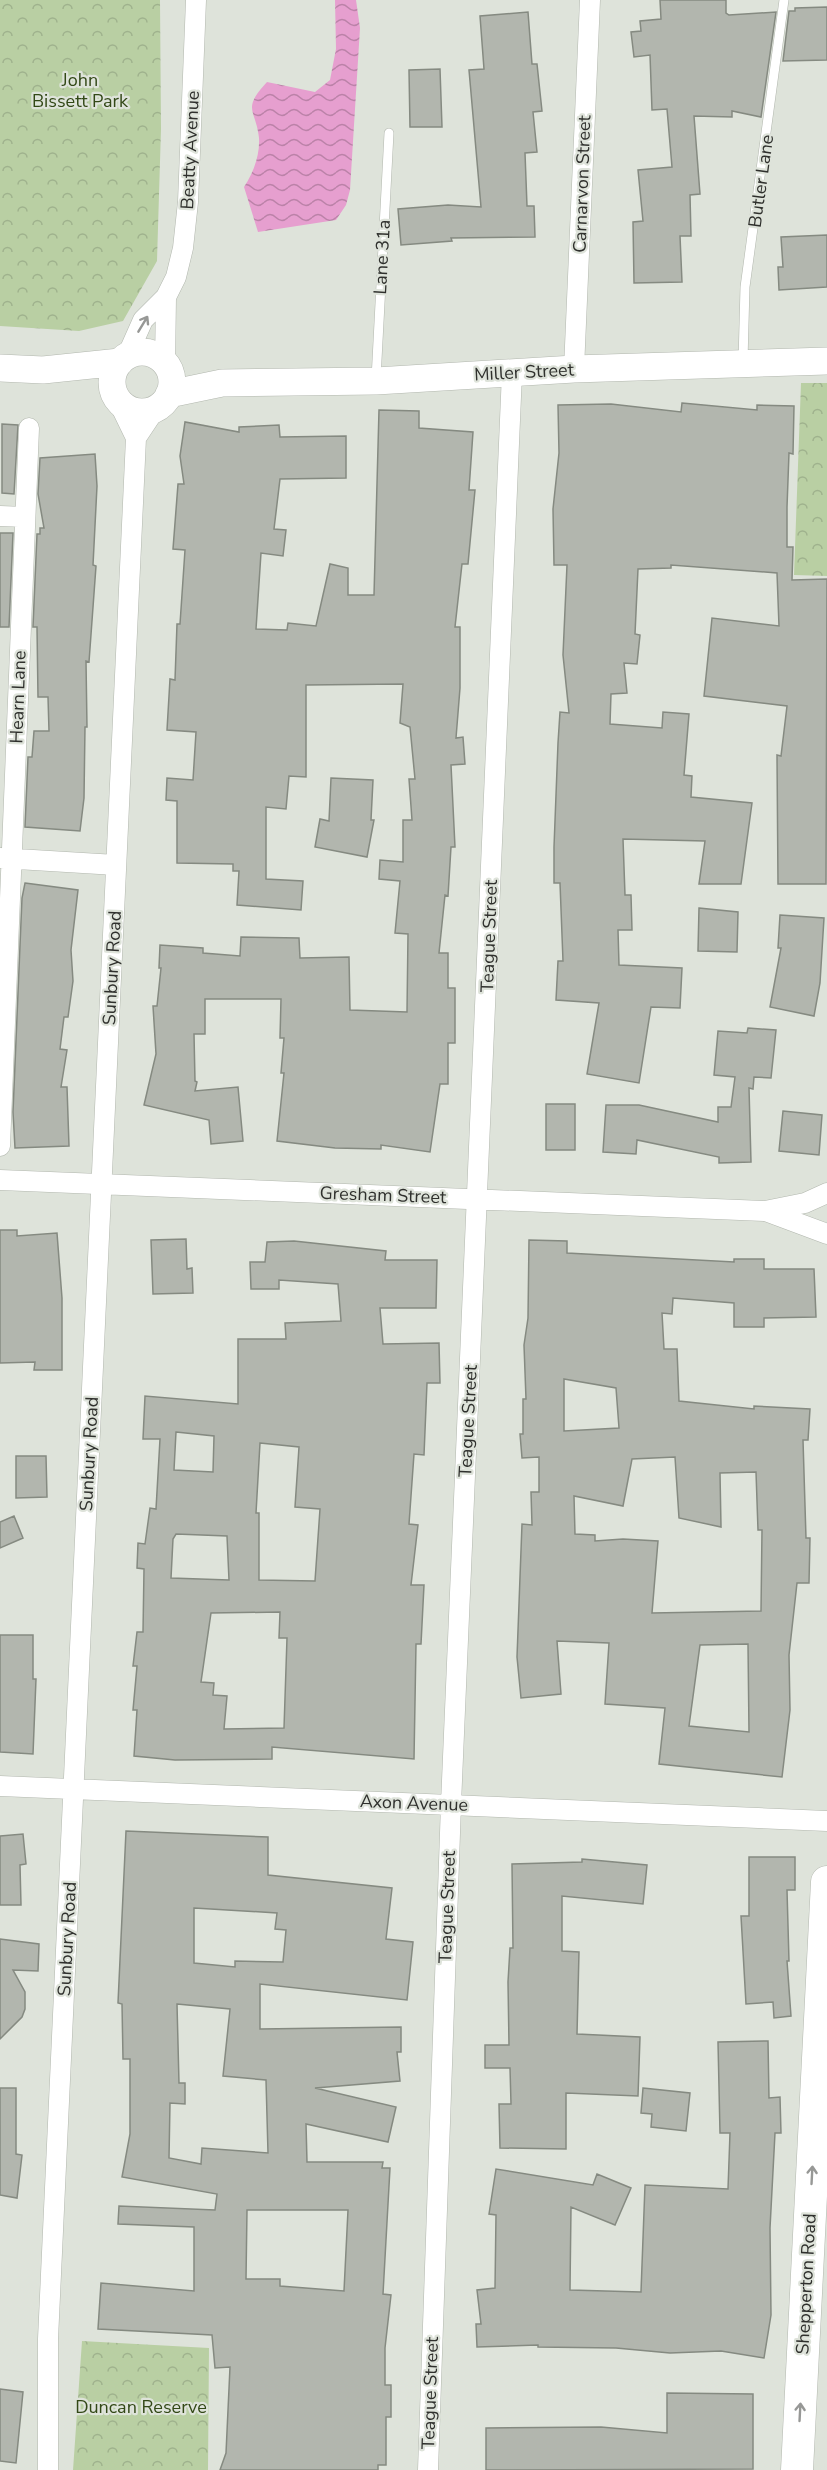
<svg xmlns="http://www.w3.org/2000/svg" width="827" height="2470" font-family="'Nunito Sans',sans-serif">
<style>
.park{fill:url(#park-crowns)}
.water{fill:url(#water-waves)}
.building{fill:#b2b6ae;stroke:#858a81;stroke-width:1.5;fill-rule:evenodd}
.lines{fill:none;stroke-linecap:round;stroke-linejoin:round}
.service-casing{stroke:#b2b7ae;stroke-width:10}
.minor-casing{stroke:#b2b7ae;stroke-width:21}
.secondary-casing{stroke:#b2b7ae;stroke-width:28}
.trunk-casing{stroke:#b2b7ae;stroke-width:33}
.service{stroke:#fff;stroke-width:9}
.minor{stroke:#fff;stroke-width:20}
.secondary{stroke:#fff;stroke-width:27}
.trunk{stroke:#fff;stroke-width:32}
.oneway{stroke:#979896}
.labels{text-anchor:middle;stroke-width:4.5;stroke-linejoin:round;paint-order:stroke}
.park-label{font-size:18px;fill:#324816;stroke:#dee3da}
.street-label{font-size:18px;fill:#2f302d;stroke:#dee3da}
</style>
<defs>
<pattern id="park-crowns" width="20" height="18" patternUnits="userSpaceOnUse" patternTransform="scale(1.5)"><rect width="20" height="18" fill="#b9cfa3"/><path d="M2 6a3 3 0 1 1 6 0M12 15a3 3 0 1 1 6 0" fill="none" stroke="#9fb28d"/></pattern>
<pattern id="water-waves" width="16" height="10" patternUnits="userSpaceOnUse" patternTransform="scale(1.5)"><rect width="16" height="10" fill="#e69fcf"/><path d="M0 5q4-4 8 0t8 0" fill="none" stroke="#bb82a8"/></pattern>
</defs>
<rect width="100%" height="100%" fill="#dee3da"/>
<path class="park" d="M 0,0 L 160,0 L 161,129 L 157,261 L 123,321 L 79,331 L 0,326 Z
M 801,383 L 827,383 L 827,576 L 794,575 Z
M 82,2341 L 209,2348 L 208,2470 L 73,2470 Z"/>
<path class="water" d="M 335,0 L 356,0 L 360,28 L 350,190 L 346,205 L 336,220 L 258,232 L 244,187 C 253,173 260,156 259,138 C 256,109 241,110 267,82 L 315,92 L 330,80 L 336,49 Z"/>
<path class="building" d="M 660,0 L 726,0 L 726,13 L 729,15 L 776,12 L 761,117 L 732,111 L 732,117 L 694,116 L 700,194 L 690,195 L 691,236 L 680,236 L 682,282 L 634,283 L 633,222 L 643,221 L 638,170 L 672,167 L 667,109 L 652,110 L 650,55 L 634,57 L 631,32 L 641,31 L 640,21 L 661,19 Z
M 827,7 L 827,60 L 783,61 L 789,11 L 795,11 L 795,8 Z
M 528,12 L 532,64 L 537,64 L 542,111 L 533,112 L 537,152 L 525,153 L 527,206 L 534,206 L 535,237 L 451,238 L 452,241 L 401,245 L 398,209 L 448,205 L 481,207 L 469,70 L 484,69 L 480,16 Z
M 440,69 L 442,127 L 410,127 L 409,70 Z
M 827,235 L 827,287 L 779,290 L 778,267 L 783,267 L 781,237 Z
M 682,403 L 757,410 L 757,405 L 794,406 L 793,454 L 789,453 L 787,507 L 787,547 L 793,547 L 792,580 L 827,579 L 826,884 L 778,884 L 777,755 L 781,756 L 787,706 L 704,696 L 712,618 L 779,626 L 777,573 L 671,565 L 671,568 L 638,569 L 635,634 L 640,635 L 637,664 L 624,663 L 627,693 L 611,694 L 610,724 L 662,728 L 663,712 L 689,714 L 684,775 L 692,776 L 691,797 L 752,803 L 741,884 L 699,884 L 705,841 L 623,839 L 625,895 L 631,895 L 632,930 L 618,930 L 619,965 L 682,968 L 680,1008 L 651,1007 L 639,1083 L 587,1074 L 599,1003 L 556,1000 L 558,961 L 563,961 L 560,883 L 554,883 L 554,847 L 558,743 L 560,712 L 569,713 L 563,655 L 567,565 L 554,565 L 553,509 L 559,453 L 558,405 L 611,404 L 681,412 Z
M 379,410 L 419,411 L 419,428 L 473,432 L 469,490 L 475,490 L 468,564 L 462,564 L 455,627 L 460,627 L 460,688 L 456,738 L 463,737 L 465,764 L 451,765 L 455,847 L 451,847 L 448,896 L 445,895 L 439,953 L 448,953 L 448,988 L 455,988 L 455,1043 L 448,1043 L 448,1084 L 440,1084 L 430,1152 L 381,1145 L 381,1149 L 335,1148 L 277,1141 L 284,1073 L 281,1073 L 284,1038 L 280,1038 L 281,999 L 205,999 L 205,1034 L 194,1034 L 195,1081 L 197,1082 L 195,1091 L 238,1087 L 243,1141 L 211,1144 L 209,1120 L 144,1105 L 156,1054 L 153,1006 L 157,1006 L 161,968 L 159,968 L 160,945 L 203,948 L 203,953 L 240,956 L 241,937 L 299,938 L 300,958 L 349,957 L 350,1010 L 407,1012 L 408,934 L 395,933 L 400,881 L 379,879 L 380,860 L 403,862 L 403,820 L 412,820 L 409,779 L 415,779 L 410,727 L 400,723 L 403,684 L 306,685 L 306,777 L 289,776 L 286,809 L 266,807 L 266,879 L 303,881 L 301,910 L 237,905 L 239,871 L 233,871 L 233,864 L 177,863 L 177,801 L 166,800 L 167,778 L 193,780 L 196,732 L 167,730 L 170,679 L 175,680 L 177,624 L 180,624 L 185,550 L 173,549 L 178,484 L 184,484 L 180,456 L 185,422 L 239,432 L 239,427 L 279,425 L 280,437 L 346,436 L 346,478 L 280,479 L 274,529 L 286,530 L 283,556 L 261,553 L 256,629 L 287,630 L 288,623 L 316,626 L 330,564 L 348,568 L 348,595 L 374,595 Z
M 2,424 L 18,425 L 14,494 L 2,493 Z
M 95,454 L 97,486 L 93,565 L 96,566 L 89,662 L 86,661 L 87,727 L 85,727 L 84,798 L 80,831 L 25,827 L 28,757 L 32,757 L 34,731 L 49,731 L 48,697 L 38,697 L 37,627 L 33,627 L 37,534 L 40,534 L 40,528 L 44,528 L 38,494 L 40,458 Z
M 0,533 L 13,533 L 9,627 L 0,627 Z
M 331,778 L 373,780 L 371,820 L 374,820 L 367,857 L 315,847 L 320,819 L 329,821 Z
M 25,883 L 78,890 L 71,950 L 73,981 L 68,1017 L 64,1017 L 60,1049 L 67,1050 L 61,1087 L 67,1087 L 69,1146 L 15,1148 L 13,1112 L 22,898 Z
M 699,908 L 738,912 L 737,952 L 698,951 Z
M 780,915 L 824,918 L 820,983 L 814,1016 L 770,1007 L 781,948 L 778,948 Z
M 748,1028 L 776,1030 L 771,1078 L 754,1077 L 753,1089 L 749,1088 L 751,1162 L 719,1163 L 719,1157 L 637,1140 L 636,1154 L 603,1152 L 606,1105 L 639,1105 L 718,1122 L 718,1107 L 731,1107 L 735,1077 L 714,1075 L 718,1031 L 747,1033 Z
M 546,1104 L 575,1104 L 575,1150 L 546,1150 Z
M 783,1111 L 822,1115 L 819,1155 L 779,1151 Z
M 0,1230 L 17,1230 L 17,1236 L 57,1233 L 62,1298 L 62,1370 L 34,1370 L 35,1362 L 0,1363 Z
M 186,1239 L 187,1269 L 192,1268 L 193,1293 L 153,1294 L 151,1240 Z
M 529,1240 L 567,1241 L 567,1253 L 734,1262 L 734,1259 L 764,1259 L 764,1269 L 814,1269 L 816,1317 L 764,1318 L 764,1327 L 734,1327 L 734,1303 L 673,1298 L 672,1314 L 662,1313 L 664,1349 L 677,1349 L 679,1401 L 754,1409 L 754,1406 L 810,1409 L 808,1440 L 803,1440 L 806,1538 L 810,1538 L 809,1583 L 797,1583 L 789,1655 L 790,1710 L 782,1777 L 659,1764 L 665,1708 L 605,1704 L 609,1643 L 557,1641 L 561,1694 L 521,1698 L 517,1657 L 522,1524 L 532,1525 L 531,1492 L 539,1492 L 539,1457 L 522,1458 L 520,1434 L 523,1434 L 523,1399 L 526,1399 L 524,1345 L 528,1318 ZM 564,1379 L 616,1388 L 619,1428 L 564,1431 ZM 675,1457 L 679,1518 L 721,1527 L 720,1473 L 756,1472 L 758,1530 L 762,1530 L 761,1611 L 652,1613 L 658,1541 L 623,1539 L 595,1541 L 595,1535 L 575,1534 L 574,1496 L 623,1506 L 632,1459 ZM 748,1644 L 749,1732 L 689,1726 L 700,1645 Z
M 294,1241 L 386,1251 L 385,1260 L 437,1260 L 436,1308 L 380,1308 L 383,1344 L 439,1343 L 440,1383 L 427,1383 L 424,1455 L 414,1454 L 409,1524 L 418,1525 L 411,1585 L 424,1585 L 421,1644 L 416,1644 L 414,1759 L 272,1747 L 272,1759 L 175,1760 L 134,1756 L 137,1710 L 133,1710 L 137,1666 L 133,1666 L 137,1632 L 143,1632 L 144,1569 L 137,1568 L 138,1543 L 145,1544 L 150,1508 L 156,1509 L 160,1439 L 143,1439 L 145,1396 L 238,1404 L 238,1339 L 286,1339 L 285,1323 L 341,1321 L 338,1284 L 279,1280 L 279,1289 L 251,1289 L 250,1262 L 265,1262 L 267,1242 ZM 176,1432 L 214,1436 L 213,1472 L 174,1470 ZM 260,1443 L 299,1447 L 295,1507 L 320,1509 L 315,1581 L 259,1580 L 259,1513 L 256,1513 ZM 176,1534 L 227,1536 L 229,1580 L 171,1578 L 173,1539 ZM 280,1612 L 279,1638 L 287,1638 L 284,1728 L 224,1729 L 227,1696 L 213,1695 L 214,1683 L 201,1682 L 211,1613 Z
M 16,1456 L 46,1456 L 47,1497 L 16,1498 Z
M 14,1516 L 23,1538 L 0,1548 L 0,1522 Z
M 0,1635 L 33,1635 L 33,1679 L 36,1679 L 33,1754 L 0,1752 Z
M 126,1831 L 268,1837 L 268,1875 L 392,1888 L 386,1939 L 413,1942 L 407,2000 L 260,1984 L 260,2029 L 401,2027 L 401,2052 L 397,2052 L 400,2081 L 315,2088 L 396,2107 L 388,2142 L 306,2124 L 307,2162 L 383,2162 L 382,2168 L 390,2168 L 383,2294 L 391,2295 L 385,2348 L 385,2385 L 391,2385 L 391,2417 L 386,2417 L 386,2465 L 378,2465 L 378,2470 L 220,2470 L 226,2453 L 230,2367 L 215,2368 L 212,2335 L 98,2329 L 101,2283 L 194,2291 L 194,2227 L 118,2224 L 119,2206 L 215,2210 L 217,2194 L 122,2177 L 130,2134 L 130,2059 L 123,2059 L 122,2004 L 118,2003 ZM 194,1908 L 277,1913 L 275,1929 L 286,1930 L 283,1962 L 235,1961 L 235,1967 L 194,1963 ZM 177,2004 L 230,2009 L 223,2076 L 266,2080 L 268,2153 L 202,2148 L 201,2164 L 169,2158 L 170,2103 L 185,2104 L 185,2083 L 179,2083 ZM 247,2210 L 348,2210 L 344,2291 L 280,2286 L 280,2279 L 246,2279 Z
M 23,1834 L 26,1864 L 20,1865 L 21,1905 L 0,1905 L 0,1836 Z
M 749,1857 L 795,1857 L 795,1890 L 787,1890 L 789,1961 L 787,1961 L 791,2016 L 774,2018 L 773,2002 L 746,2004 L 741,1916 L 749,1916 Z
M 582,1859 L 647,1865 L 643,1904 L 562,1896 L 562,1951 L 579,1952 L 577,2034 L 640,2037 L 638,2096 L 566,2093 L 566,2149 L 500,2148 L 499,2104 L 511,2104 L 510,2068 L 485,2068 L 485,2045 L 509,2045 L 508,1982 L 510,1948 L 513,1948 L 512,1864 L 582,1862 Z
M 0,1939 L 39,1944 L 38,1971 L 13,1970 L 25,1992 L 25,2009 L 22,2017 L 0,2039 Z
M 768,2041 L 769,2098 L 780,2097 L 781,2133 L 775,2133 L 770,2228 L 771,2315 L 764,2358 L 721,2351 L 670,2353 L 616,2348 L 538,2347 L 538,2345 L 477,2347 L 476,2324 L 481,2324 L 477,2290 L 495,2288 L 496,2215 L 489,2214 L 496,2169 L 593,2185 L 597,2174 L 631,2188 L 615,2225 L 571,2207 L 570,2290 L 641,2292 L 645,2185 L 728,2189 L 730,2133 L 720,2133 L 718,2042 Z
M 0,2088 L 16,2088 L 16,2154 L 22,2155 L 17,2198 L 0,2195 Z
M 643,2088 L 690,2093 L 686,2131 L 651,2127 L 652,2114 L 641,2113 Z
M 0,2389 L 23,2392 L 16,2463 L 0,2461 Z
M 667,2393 L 753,2394 L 753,2469 L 486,2470 L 486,2428 L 601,2427 L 667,2433 Z"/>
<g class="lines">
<g class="service-casing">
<path id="service" d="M 743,361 L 745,287 L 784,0
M 376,379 L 389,133"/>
</g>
<g class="minor-casing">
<path id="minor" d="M 127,356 L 143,320 L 166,297 L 176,277 L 183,248 L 188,202 L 196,0
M 165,364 L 166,297
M 574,369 L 590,0
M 136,438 L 156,408
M 0,516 L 25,517
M 0,858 L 116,865
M 0,1146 L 29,428
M 0,1180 L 765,1211 L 805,1203 L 827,1193
M 768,1212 L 827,1234
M 0,1786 L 827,1821
M 48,2470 L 48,2339 L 136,438 L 118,401
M 428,2470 L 451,1804 L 512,373"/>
</g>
<g class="secondary-casing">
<path id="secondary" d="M112 382a30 30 0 1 1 60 0a30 30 0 1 1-60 0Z
M 0,368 L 43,370 L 120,362
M 169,394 L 222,383 L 376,381 L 574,369 L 827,361"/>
</g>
<g class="trunk-casing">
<path id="trunk" d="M 797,2470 L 827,1882"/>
</g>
<use href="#service" class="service"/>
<use href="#minor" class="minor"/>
<use href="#secondary" class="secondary"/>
<use href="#trunk" class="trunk"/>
</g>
<defs><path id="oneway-shaft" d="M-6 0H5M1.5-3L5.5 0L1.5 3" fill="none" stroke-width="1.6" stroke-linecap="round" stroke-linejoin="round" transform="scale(1.5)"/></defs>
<g class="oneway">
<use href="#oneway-shaft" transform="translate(143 324) rotate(-59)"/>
<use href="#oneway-shaft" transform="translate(812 2175) rotate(-87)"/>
<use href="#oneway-shaft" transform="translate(800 2412) rotate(-87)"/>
</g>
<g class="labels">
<g class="park-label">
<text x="80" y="86">John<tspan x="80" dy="21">Bissett Park</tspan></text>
<text x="141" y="2413">Duncan Reserve</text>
</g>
<g class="street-label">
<text transform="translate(190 150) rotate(-87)" y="6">Beatty Avenue</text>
<text transform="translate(761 181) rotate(-82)" y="6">Butler Lane</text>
<text transform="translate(582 184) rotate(-88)" y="6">Carnarvon Street</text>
<text transform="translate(382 257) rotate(-87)" y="6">Lane 31a</text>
<text transform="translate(524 372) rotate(-3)" y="6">Miller Street</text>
<text transform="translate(18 697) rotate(-88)" y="6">Hearn Lane</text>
<text transform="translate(489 936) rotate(-88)" y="6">Teague Street</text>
<text transform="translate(112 968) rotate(-87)" y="6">Sunbury Road</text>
<text transform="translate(383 1195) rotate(2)" y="6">Gresham Street</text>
<text transform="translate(468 1421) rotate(-87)" y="6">Teague Street</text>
<text transform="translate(89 1454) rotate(-87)" y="6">Sunbury Road</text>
<text transform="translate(414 1803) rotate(2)" y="6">Axon Avenue</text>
<text transform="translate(447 1907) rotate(-88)" y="6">Teague Street</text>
<text transform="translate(67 1939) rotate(-87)" y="6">Sunbury Road</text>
<text transform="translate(806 2284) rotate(-87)" y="6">Shepperton Road</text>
<text transform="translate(430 2393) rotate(-88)" y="6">Teague Street</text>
</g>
</g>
</svg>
